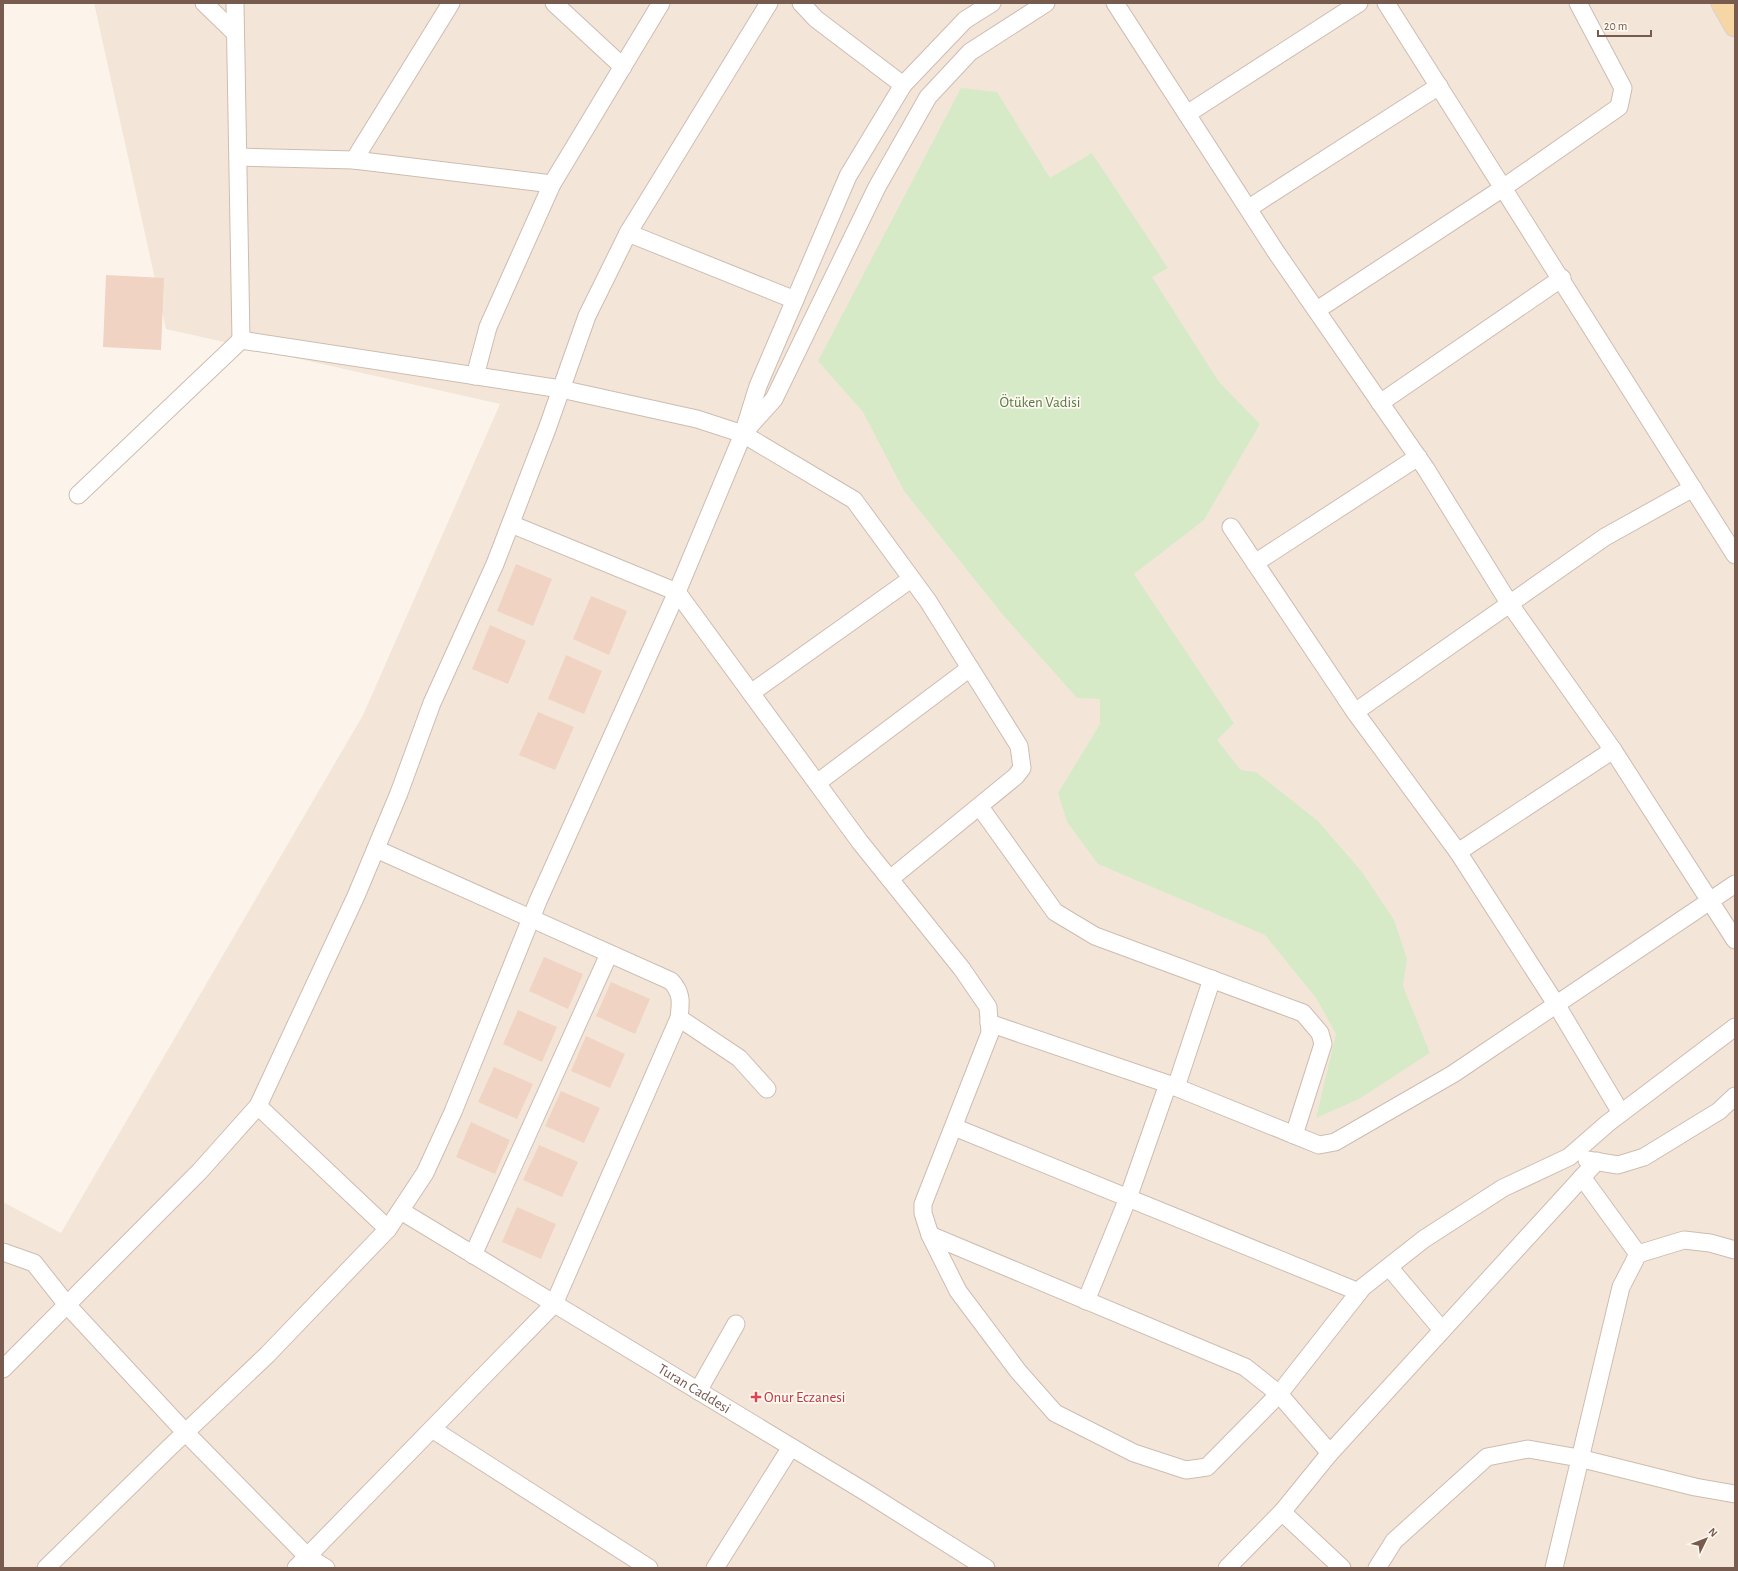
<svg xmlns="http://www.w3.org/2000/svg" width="1738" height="1571" font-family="'Alegreya Sans',sans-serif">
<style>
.residential{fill:#f3e6d8}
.green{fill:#d7eac8}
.building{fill:#f0d3c2}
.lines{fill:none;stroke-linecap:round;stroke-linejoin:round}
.minor-casing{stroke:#cebcb0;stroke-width:19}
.major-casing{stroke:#d9d1cd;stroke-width:23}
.minor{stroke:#fff;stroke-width:17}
.major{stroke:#f7d6a6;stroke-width:21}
.health-dot{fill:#e0444e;stroke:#fef8f0;stroke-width:1.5}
.labels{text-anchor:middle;stroke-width:3.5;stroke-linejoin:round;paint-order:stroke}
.park-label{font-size:15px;fill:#577b46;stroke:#fef8f0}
.street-label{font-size:15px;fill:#765b4e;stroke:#fef8f0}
.health-label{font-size:15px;fill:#be3a42;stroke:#fef8f0;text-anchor:start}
</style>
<rect width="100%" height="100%" fill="#fcf4ea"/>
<path class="residential" d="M 94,3 L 1735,3 L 1735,1568 L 3,1568 L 3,1202 L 61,1233 L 363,715 L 500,404 L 166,329 Z"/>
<path class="green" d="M 961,88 L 997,92 L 1050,178 L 1092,153 L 1168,268 L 1152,277 L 1219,382 L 1260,424 L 1204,520 L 1134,574 L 1234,723 L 1217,740 L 1241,770 L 1256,772 L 1318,821 L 1362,872 L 1394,920 L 1407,959 L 1403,986 L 1430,1053 L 1359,1099 L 1316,1118 L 1336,1034 L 1316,998 L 1265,935 L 1098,864 L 1067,822 L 1058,793 L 1100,724 L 1100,699 L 1077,698 L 1003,615 L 904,491 L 863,412 L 818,361 Z"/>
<path class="building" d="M 106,275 L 164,278 L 161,350 L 103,347 Z
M 516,564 L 552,579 L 533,626 L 497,611 Z
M 591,596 L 627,611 L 609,655 L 573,639 Z
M 490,625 L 526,641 L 508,684 L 472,669 Z
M 566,655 L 602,671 L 584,714 L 548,699 Z
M 538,712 L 574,727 L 555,770 L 519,755 Z
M 544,957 L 583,974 L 568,1009 L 529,991 Z
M 611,982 L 650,999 L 635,1034 L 596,1016 Z
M 518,1010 L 557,1027 L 542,1062 L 503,1044 Z
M 586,1036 L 625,1054 L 610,1088 L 571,1071 Z
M 494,1067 L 533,1084 L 517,1119 L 478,1102 Z
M 561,1091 L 600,1108 L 584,1143 L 545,1126 Z
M 471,1122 L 510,1140 L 495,1174 L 456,1157 Z
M 539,1145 L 578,1162 L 562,1197 L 523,1180 Z
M 517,1207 L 556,1224 L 541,1259 L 502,1242 Z"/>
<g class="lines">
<g class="minor-casing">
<g id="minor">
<path d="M 204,3 L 235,33"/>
<path d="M 235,3 L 241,340"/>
<path d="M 554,3 L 623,67"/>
<path d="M 801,3 L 816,19 L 903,85"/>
<path d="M 1115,3 L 1276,252 L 1426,469 L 1509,603 L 1613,750 L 1735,940"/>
<path d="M 1386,3 C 1502,187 1620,370 1735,555"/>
<path d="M 1187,114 L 1359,3"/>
<path d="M 238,157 L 354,160 L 552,184"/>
<path d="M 354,160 L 451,3"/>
<path d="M 1249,208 L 1439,86"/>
<path d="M 628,233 L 795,300"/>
<path d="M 1317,310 L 1503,188 L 1619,107 L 1623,88 L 1578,3"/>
<path d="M 475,376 L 488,327 L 552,184 L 661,3"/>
<path d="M 1380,403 L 1562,278"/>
<path d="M 747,429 L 774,399 L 877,187 L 928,97 L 970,52 L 1046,3"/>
<path d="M 78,495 L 241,340 L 561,389 L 697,419 L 743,434 L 854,500 L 928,601 L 1019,746 L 1022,768 L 1016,776 L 890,879"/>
<path d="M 511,524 L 677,592 L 860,842 L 962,969 L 988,1007 L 990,1033 L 923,1204 L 923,1213 L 930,1235 L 958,1291 L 1018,1371 L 1055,1413 L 1134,1453 L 1186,1470 L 1207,1467 L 1279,1394 L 1363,1287 L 1424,1239 L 1503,1188 L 1569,1157 L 1608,1123 L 1735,1027"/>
<path d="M 1231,527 L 1355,712 L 1458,852 L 1556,1004 L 1621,1113"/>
<path d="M 1255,563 L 1418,457"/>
<path d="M 751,693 L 911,579"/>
<path d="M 1355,712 L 1605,537 L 1693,488"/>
<path d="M 817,783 L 970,668"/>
<path d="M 980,807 L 1055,912 L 1095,936 L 1303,1013 L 1320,1033 L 1323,1044 L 1294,1135"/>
<path d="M 1458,852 L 1613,750"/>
<path d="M 679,1018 L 739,1058 L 767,1089"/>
<path d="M 989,1023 L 1168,1084 L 1319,1145 L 1335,1142 L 1453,1074 L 1735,884"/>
<path d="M 1176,1087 L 1212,979"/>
<path d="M 258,1106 L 388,1229"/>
<path d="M 954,1127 L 1359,1292"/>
<path d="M 1587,1160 L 1618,1165 L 1644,1157 L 1719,1111 L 1735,1096"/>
<path d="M 1582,1177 L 1638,1254"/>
<path id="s1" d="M 401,1211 L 864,1491 L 986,1568"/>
<path d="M 930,1235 L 1245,1367 L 1279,1394 L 1330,1453"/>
<path d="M 3,1252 L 34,1263 L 68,1306 L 185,1432 L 308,1557 L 326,1568"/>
<path d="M 473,1255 L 609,954"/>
<path d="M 1389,1267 L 1442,1330"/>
<path d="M 1086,1301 L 1128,1198 L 1168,1084"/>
<path d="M 3,1369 L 200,1171 L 258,1106 L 356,896 L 399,793 L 432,703 L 495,564 L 547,429 L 587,316 L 628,233 L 769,3"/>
<path d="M 698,1391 L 736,1324"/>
<path d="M 432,1429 L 649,1568"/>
<path d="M 1282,1512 L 1342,1568"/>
<path d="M 46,1568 L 170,1447 L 267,1355 L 388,1229 L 425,1173 L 453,1112 L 538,901 L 677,592 L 743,434 L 758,386 L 848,176 L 903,85 L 965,20 L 992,3"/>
<path d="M 296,1568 L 554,1304 L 679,1018 C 681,1002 682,993 671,981 L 376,849"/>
<path d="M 715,1568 L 791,1447"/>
<path d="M 1227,1568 L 1282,1512 L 1330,1453 L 1597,1161"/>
<path d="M 1377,1568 L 1394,1541 L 1487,1457 L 1528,1449 L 1579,1458 L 1695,1487 L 1735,1494"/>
<path d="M 1554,1568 L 1621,1287 L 1638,1254 L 1684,1240 L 1710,1243 L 1735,1250"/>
</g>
</g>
<g class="major-casing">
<path id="major" d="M 1722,3 L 1735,26"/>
</g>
<use href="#minor" class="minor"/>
<use href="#major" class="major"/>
</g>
<path class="health-dot" d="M754 1391h4v4h4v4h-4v4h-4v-4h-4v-4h4z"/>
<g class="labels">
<g class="park-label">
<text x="1040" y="407">Ötüken Vadisi</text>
</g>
<g class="street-label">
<text dy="5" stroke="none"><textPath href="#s1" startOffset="343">Turan Caddesi</textPath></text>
</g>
<g class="health-label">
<text x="764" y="1402">Onur Eczanesi</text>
</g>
</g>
<rect width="1738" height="1571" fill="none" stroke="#765b4e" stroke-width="8"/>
<g transform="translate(1706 1539) rotate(47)" stroke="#fef8f0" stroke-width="3" paint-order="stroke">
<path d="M0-3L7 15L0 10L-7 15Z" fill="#765b4e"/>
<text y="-6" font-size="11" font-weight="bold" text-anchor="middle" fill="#765b4e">N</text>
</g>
<path d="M1598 30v6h53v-6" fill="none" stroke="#765b4e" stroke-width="2"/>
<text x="1604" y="30" font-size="12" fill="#765b4e" stroke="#fef8f0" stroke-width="3" paint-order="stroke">20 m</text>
</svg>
